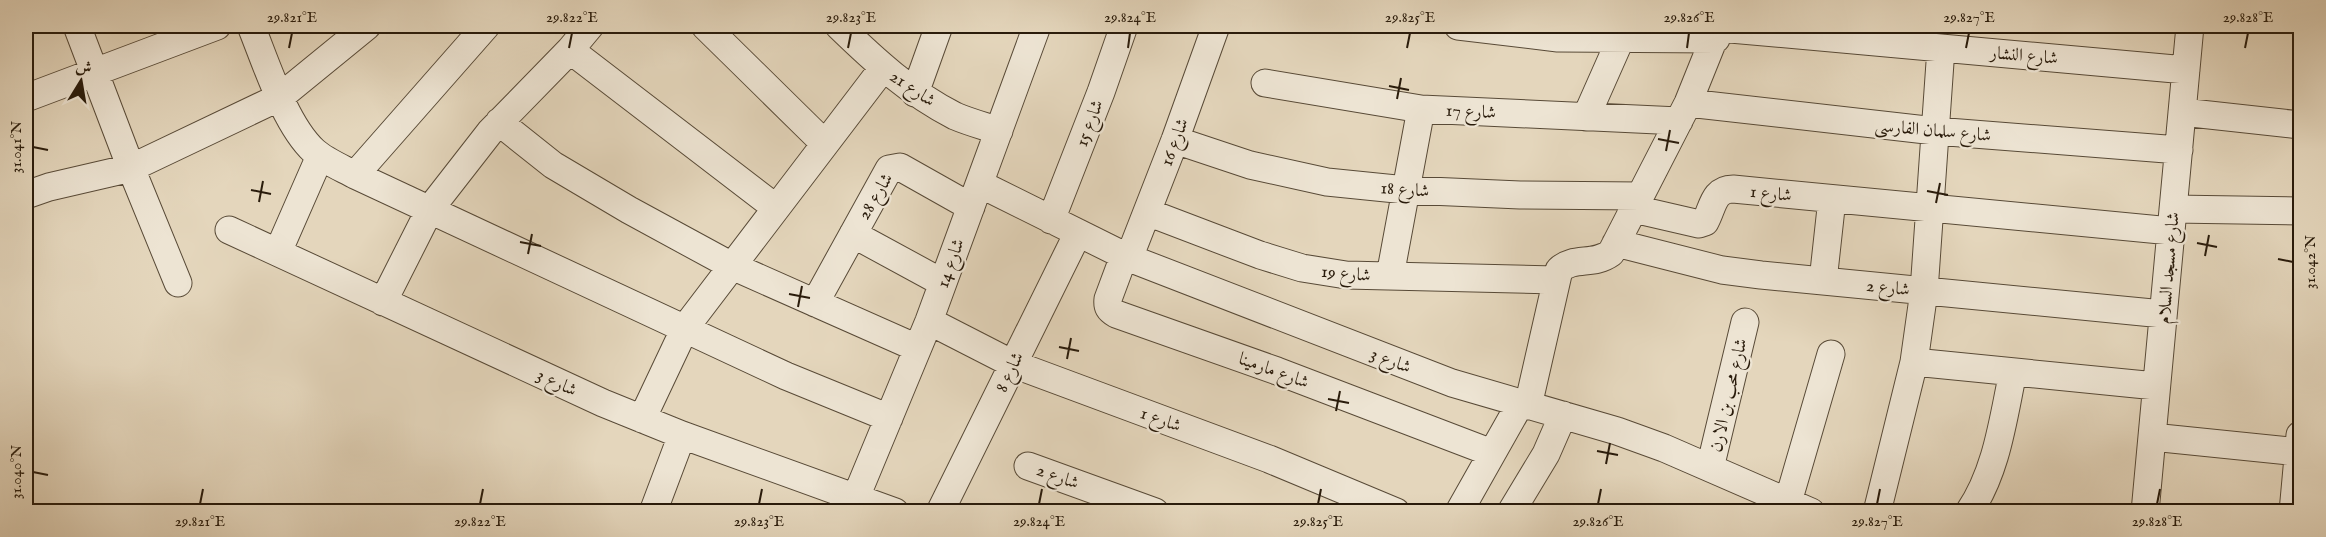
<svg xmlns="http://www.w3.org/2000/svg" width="2326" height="537" font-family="'IM FELL English',Amiri,serif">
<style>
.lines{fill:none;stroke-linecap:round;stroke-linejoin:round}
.minor-casing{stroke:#584a37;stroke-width:29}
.minor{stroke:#ede4d3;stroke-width:27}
.ticks{fill:none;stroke:#291b0b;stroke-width:2}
.labels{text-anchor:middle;stroke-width:4.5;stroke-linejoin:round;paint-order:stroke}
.street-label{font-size:18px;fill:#291b0b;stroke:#ede4d3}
.neatline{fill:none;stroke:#291b0b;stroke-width:2}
.ticks-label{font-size:15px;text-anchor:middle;fill:#291b0b}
</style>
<rect width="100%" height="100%" fill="#e4d6bc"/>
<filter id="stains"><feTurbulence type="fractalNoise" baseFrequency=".00333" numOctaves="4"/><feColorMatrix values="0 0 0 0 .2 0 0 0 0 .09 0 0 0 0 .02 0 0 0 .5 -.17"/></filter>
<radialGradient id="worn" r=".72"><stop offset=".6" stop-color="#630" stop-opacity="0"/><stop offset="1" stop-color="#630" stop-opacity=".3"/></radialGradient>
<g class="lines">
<g class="minor-casing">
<path id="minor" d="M 77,26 L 131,168 L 178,283
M 251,26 C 266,63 285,124 314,151 C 325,161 342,168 355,175 L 786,376 L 889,418
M 705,26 L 824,143
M 839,26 C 875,61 910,93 955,116 C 969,122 984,126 999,131
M 1458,26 L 1558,38 L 1716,39
M 1719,28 L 2186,70
M 570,50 L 776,208
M 1265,83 L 1421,109 L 1679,121
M 915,93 L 939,26
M 26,98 L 217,26
M 1688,103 L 1935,131 L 2179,150
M 2182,112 L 2300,125
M 1586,117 L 1621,38
M 499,122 L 553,165 L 629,210 L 732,266 L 917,348
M 1175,140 L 1250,165 L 1327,182 L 1406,190 L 1520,195 L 1640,196
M 355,175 L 486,26
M 980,184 L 1129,258 L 1452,383 L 1617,431 L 1664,448 L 1811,512
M 26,195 L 49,187 L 131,168 L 280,97 L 367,26
M 1634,209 L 1699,224 L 1705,222 C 1713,208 1713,189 1733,189 L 2171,231
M 2173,209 L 2300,211
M 1147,212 L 1260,255 L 1302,268 L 1346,275 L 1556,280
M 1051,220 L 1101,92 L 1124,26
M 229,230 L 603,403 L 682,435 L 895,512
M 853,234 L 943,283
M 1616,243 L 1722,270 L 1761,275 L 2163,314
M 278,252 L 320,156
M 1124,256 L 1108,299 C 1107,307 1109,310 1116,314 L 1277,371 L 1492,453
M 1129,258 L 1175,140 L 1216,26
M 1390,276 L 1421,109
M 1823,281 L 1832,199
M 383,302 L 430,209 L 490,132 L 570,50 L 590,26
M 815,303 L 889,169 L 900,167 L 971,207
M 929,321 L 1013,364 L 1269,459 L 1396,512
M 1914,362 L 2156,386
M 1528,406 L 1559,270 C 1574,256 1593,266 1611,253 L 1688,103 L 1719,26
M 642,419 L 685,328 L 883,68
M 2152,437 L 2299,452
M 1028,466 L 1155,512
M 1710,468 L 1745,322
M 856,497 L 929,321 L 1037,26
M 1788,502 L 1831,354
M 653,512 L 682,435
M 940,512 L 1078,233
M 1459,512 L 1520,404
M 1511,512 L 1546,454 L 1563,415
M 1877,512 L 1914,362 L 1924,291 L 1941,48
M 1969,512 C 1997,471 2003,419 2013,372
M 2145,512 L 2190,26
M 2293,512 L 2300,435"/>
</g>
<use href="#minor" class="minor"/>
</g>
<path class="ticks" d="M 289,48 L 292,33M 569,48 L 572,33M 848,48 L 851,33M 1128,48 L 1130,33M 1407,48 L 1410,33M 1687,48 L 1689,33M 1966,48 L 1969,33M 2245,48 L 2248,33M 1389,86 L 1409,90M 1397,99 L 1401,78M 1658,139 L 1679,143M 33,147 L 48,150M 1666,151 L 1670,130M 251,190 L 271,194M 1927,191 L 1948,195M 259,202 L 263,181M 1936,203 L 1940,183M 520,242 L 541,246M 2197,243 L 2217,247M 528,254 L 532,234M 2205,256 L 2209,235M 2278,259 L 2293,262M 789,294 L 810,298M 798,307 L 802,286M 1059,347 L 1079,351M 1067,359 L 1071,338M 1328,399 L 1349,403M 1336,411 L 1340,391M 1597,451 L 1618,455M 1606,464 L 1610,443M 33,472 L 48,475M 200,504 L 203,489M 480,504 L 483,489M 759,504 L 762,489M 1039,504 L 1042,489M 1318,504 L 1321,489M 1598,504 L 1601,489M 1877,504 L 1880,489M 2157,504 L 2160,489"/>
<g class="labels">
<g class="street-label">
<text transform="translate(2024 55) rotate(5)" y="6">شارع النشار</text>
<text transform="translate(913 88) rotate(34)" y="6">شارع 21</text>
<text transform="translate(1471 111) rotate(3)" y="6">شارع 17</text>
<text transform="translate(1089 123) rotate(-69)" y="6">شارع 15</text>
<text transform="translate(1933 130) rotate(5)" y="6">شارع سلمان الفارسى</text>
<text transform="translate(1174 142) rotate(-69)" y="6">شارع 16</text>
<text transform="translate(1405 189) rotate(4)" y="6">شارع 18</text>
<text transform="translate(1771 193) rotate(6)" y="6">شارع 1</text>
<text transform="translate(875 196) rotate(-59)" y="6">شارع 28</text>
<text transform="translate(950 263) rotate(-70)" y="6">شارع 14</text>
<text transform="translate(2168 268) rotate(-85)" y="6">شارع مسجد السلام</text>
<text transform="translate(1346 273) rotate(5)" y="6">شارع 19</text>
<text transform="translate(1888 287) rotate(6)" y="6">شارع 2</text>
<text transform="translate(1391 360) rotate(21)" y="6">شارع 3</text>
<text transform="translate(1274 370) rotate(20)" y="6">شارع مارمينا</text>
<text transform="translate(1009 372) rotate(-64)" y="6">شارع 8</text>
<text transform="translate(557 382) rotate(25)" y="6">شارع 3</text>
<text transform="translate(1728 395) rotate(-77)" y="6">شارع محب بن الارن</text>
<text transform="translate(1161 419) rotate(20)" y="6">شارع 1</text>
<text transform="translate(1058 476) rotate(20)" y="6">شارع 2</text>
</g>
</g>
<rect width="2326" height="537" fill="none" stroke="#e4d6bc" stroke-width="66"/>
<g transform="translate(81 81) rotate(11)" stroke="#ede4d3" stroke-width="4.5" paint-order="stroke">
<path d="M0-4.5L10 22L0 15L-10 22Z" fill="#291b0b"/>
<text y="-9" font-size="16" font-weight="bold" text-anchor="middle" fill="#291b0b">ش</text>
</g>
<rect x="33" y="33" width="2260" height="471" class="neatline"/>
<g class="ticks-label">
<text x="292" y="22">29.821°E</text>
<text x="572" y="22">29.822°E</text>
<text x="851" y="22">29.823°E</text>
<text x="1130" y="22">29.824°E</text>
<text x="1410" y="22">29.825°E</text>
<text x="1689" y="22">29.826°E</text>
<text x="1969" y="22">29.827°E</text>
<text x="2248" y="22">29.828°E</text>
<text transform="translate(16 147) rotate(-90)" y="5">31.041°N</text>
<text transform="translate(2310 262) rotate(-90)" y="5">31.042°N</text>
<text transform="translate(16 472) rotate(-90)" y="5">31.040°N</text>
<text x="200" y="526">29.821°E</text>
<text x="480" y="526">29.822°E</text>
<text x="759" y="526">29.823°E</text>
<text x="1039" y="526">29.824°E</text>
<text x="1318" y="526">29.825°E</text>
<text x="1598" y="526">29.826°E</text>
<text x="1877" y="526">29.827°E</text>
<text x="2157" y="526">29.828°E</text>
</g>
<rect width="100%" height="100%" filter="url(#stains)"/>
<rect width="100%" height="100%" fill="url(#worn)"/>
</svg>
